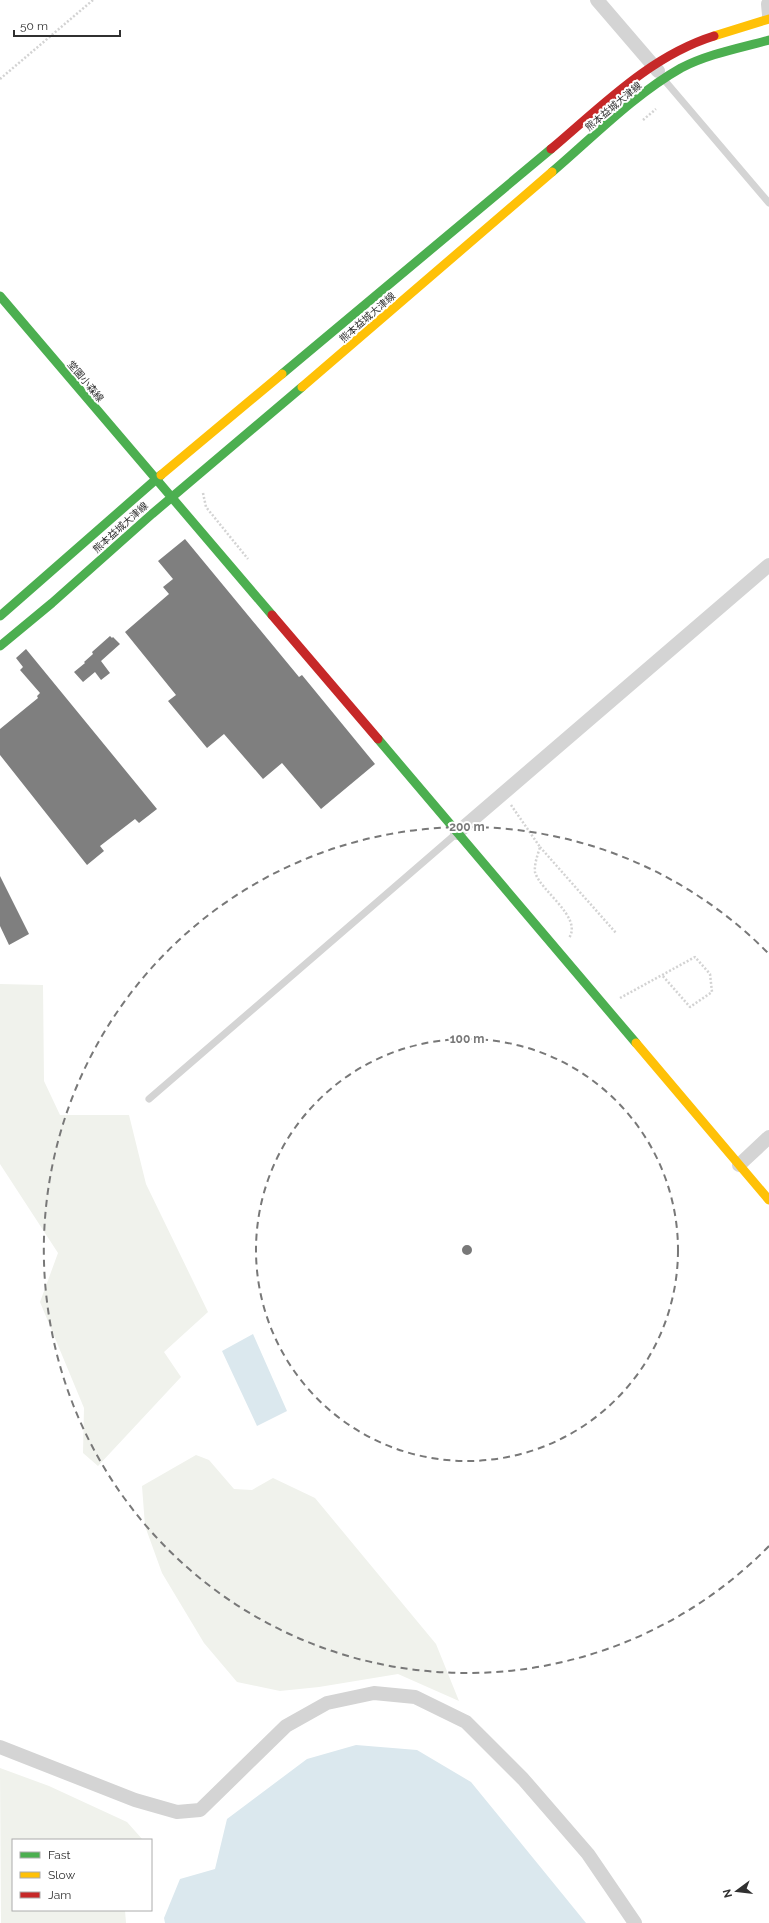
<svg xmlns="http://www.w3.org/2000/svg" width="769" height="1923" font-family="Raleway,'Noto Sans JP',sans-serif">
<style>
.green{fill:#f0f2ec}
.water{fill:#dbe8ee}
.building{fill:#7f7f7f}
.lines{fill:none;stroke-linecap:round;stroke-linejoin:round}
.path{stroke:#d3d3d3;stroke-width:2.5;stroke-dasharray:2 2;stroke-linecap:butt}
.lane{stroke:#d4d4d4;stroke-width:7}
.street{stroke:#d4d4d4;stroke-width:14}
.fast{stroke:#4caf50;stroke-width:9}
.slow{stroke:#ffc107;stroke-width:9}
.jam{stroke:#c62828;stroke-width:9}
.ring{fill:none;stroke:#787878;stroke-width:2;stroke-dasharray:7 5}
.labels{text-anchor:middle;stroke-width:4;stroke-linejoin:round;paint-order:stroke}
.street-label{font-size:10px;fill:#303030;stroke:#fff}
.centre{fill:#787878;stroke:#fff;stroke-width:2}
.ring-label{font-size:12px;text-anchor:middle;font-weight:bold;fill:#787878;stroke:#fff;stroke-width:4;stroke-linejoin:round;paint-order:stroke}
</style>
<rect width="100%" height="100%" fill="#fff"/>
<path class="green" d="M 0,984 L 43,985 L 44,1081 L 60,1115 L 129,1115 L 146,1184 L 208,1312 L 164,1352 L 181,1377 L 98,1466 L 83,1453 L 84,1408 L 40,1302 L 58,1253 L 0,1164 Z
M 196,1455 L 209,1460 L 234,1489 L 252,1490 L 273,1478 L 315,1498 L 436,1644 L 459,1701 L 398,1674 L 319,1687 L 280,1691 L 237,1682 L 204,1643 L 162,1573 L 145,1526 L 142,1486 Z
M 0,1768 L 49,1786 L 127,1822 L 143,1840 L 13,1840 L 13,1910 L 125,1910 L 126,1923 L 1,1923 Z"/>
<path class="water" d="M 253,1334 L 287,1411 L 257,1426 L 222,1351 Z
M 356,1745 L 417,1750 L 471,1782 L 586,1923 L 165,1923 L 164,1918 L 180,1879 L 215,1869 L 227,1819 L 307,1759 Z"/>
<path class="building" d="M 185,539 L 299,677 L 302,675 L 375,764 L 321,809 L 282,763 L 263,779 L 224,734 L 207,748 L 168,701 L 176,695 L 125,632 L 169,594 L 163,587 L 173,579 L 158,561 Z
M 110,636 L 112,638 L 113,637 L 120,644 L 101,661 L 110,673 L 101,680 L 95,672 L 83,682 L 74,672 L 85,663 L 84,662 L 93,654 L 92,652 Z
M 26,649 L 157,809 L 139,823 L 135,819 L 100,846 L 104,851 L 87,865 L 0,755 L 0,729 L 38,698 L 37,696 L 40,693 L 20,670 L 23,667 L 16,658 Z
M 0,876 L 29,934 L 9,945 L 0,926 Z"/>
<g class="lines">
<path class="path" d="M 0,79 L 93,0
M 643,120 L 656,109
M 203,493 L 206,507 L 248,559
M 511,805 L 540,847 C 538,854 534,864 535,872 C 540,891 583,917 569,938
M 540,847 L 616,933
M 620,998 L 695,957 L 710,974 L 712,992 L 690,1007 L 662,975"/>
<path class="lane" d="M 666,82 L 769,203
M 149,1099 L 457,833"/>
<path class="street" d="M 597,0 L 658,71
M 769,3 L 768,4 L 769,15
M 457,833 L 769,565
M 739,1165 L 769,1137
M 0,1747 L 135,1800 L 177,1812 L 200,1810 L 286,1726 L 327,1703 L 374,1693 L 415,1697 L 466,1722 L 523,1779 L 588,1854 L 635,1923"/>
<path class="fast" d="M 552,172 C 593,137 635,94 681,68 C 708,54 740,48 769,40
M 0,296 L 272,615
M 282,374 L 551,149
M 0,616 L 161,475
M 0,646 L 52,603 L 152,514 L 302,387
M 378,739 L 636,1043"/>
<path class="slow" d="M 714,36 L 769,19
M 302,387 L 552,172
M 161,475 L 282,374
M 636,1043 L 769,1200"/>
<path class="jam" d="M 551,149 C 601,107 650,56 714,36
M 272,615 L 378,739"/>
</g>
<g class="ring">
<circle cx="467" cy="1250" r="211"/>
<path d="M769 1546A423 423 0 1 1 769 954"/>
</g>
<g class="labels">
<g class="street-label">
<text transform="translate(613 106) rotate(-40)" y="4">熊本益城大津線</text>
<text transform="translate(367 317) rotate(-41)" y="4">熊本益城大津線</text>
<text transform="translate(86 381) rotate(50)" y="4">堂園小森線</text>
<text transform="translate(120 527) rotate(-42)" y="4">熊本益城大津線</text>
</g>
</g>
<circle cx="467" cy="1250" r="6" class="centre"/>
<g class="ring-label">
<text x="467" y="831">200 m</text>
<text x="467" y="1043">100 m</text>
</g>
<rect x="12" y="1839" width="140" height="72" fill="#ffffff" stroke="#acacac"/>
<rect x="20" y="1852" width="20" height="6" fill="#4caf50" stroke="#acacac"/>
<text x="48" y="1859" font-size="12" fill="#303030">Fast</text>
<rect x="20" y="1872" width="20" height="6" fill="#ffc107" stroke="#acacac"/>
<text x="48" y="1879" font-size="12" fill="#303030">Slow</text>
<rect x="20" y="1892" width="20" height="6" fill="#c62828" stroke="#acacac"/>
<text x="48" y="1899" font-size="12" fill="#303030">Jam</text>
<g transform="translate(737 1891) rotate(255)" stroke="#ffffff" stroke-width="3" paint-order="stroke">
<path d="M0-3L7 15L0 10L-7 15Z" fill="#303030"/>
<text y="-6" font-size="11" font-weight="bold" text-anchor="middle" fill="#303030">N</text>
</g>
<path d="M14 30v6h106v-6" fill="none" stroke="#303030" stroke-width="2"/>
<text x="20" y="30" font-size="12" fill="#303030" stroke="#ffffff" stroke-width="3" paint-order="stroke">50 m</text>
</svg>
